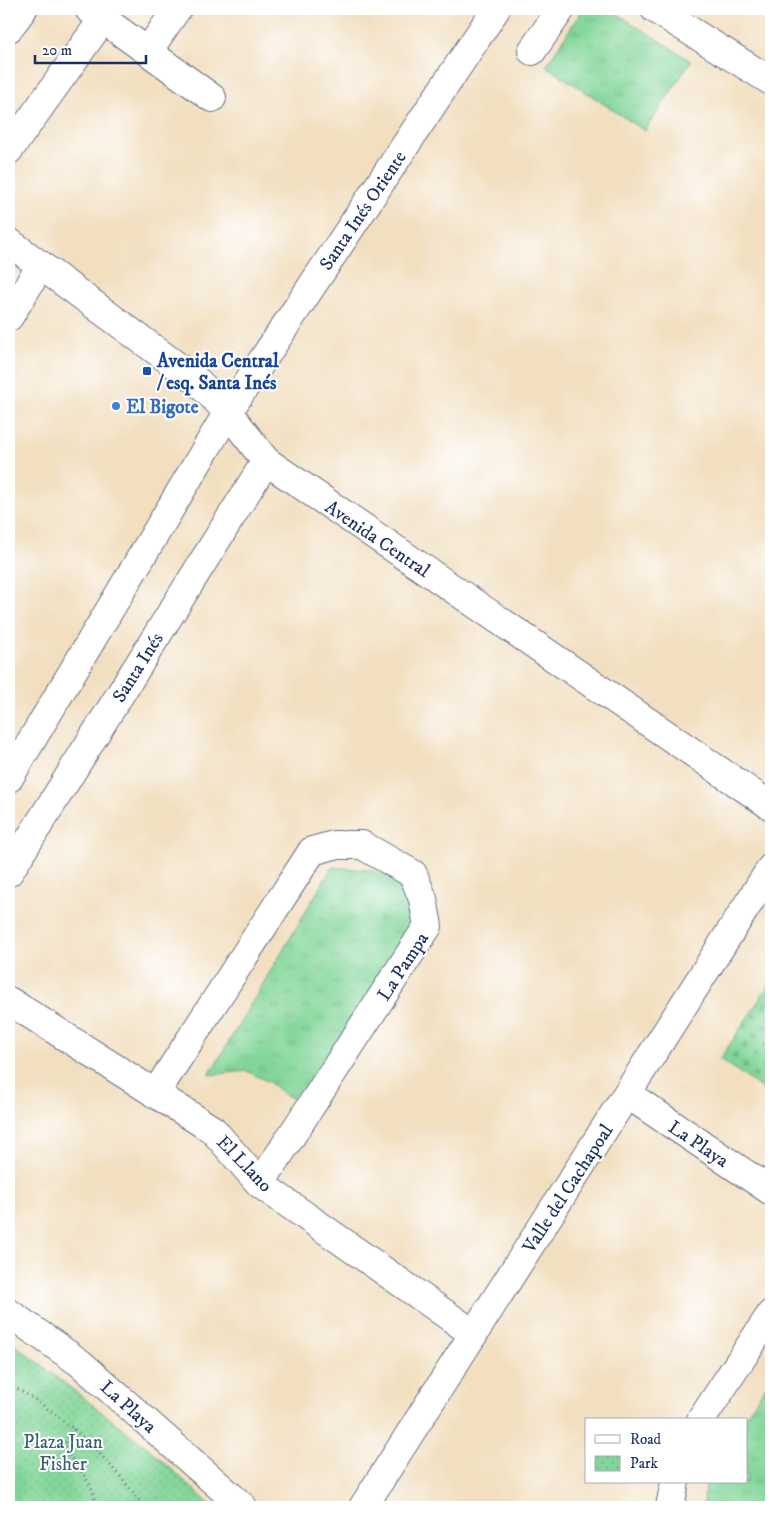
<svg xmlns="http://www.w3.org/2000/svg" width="780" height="1516" font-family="'IM FELL DW Pica',serif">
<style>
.grass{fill:url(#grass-tufts);stroke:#4e827b}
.cemetery{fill:url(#cemetery-stones);stroke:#4e827b}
.park{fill:url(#park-dots);stroke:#4e827b}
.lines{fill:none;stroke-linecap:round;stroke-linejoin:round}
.minor-casing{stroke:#666d80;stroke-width:30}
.tertiary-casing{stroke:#666d80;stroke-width:30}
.path{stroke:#666d80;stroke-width:3;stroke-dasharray:1 4;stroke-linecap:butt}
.minor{stroke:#fff;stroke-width:28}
.tertiary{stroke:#fff;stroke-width:28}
.transit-dot{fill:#1a4fb4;stroke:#fff;stroke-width:2}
.shop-dot{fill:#3f7fe0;stroke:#fff;stroke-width:2}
.labels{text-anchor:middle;stroke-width:4;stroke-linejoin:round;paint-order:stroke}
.street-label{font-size:19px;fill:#1b2f5e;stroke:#fff}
.transit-label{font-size:19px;font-weight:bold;fill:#164399;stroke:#fff;text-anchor:start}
.shop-label{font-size:19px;font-weight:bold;fill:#366cbe;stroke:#fff;text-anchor:start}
.park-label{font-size:19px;fill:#3a616f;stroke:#fff}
</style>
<defs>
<pattern id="grass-tufts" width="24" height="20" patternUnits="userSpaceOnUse" patternTransform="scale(1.25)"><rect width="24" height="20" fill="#81d598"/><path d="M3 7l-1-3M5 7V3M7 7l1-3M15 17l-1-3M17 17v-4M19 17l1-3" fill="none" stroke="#6fb785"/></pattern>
<pattern id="cemetery-stones" width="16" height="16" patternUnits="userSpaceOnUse" patternTransform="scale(1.25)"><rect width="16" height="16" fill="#81d598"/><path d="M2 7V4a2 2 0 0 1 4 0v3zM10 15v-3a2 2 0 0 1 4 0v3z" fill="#6fb785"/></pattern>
<pattern id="park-dots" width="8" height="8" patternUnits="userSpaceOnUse" patternTransform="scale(1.25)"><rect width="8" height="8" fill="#81d598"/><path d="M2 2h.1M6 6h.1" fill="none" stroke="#6fb785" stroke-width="1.8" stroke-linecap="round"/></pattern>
</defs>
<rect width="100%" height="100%" fill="#fff"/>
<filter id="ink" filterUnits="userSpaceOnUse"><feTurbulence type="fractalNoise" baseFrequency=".02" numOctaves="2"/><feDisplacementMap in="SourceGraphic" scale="10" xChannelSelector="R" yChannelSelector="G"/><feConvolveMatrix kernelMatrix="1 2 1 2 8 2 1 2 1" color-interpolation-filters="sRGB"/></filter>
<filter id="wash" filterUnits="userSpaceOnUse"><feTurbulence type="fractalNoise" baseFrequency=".0096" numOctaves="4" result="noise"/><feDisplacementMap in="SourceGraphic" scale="20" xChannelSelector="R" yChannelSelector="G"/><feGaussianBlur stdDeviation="1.12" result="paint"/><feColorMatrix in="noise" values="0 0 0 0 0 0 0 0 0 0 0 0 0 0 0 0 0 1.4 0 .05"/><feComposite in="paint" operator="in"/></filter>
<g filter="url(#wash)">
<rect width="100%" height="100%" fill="#f2dfc0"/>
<path class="grass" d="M 583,9 L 610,9 L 691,61 L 645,131 L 546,66 Z
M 332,867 L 370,870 L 401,880 L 414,916 L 405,951 L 305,1105 L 284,1094 L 269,1082 L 247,1071 L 209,1075 Z
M 771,1378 L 771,1507 L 704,1507 L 705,1482 L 746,1482 L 746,1420 L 743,1420 Z"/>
<path class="cemetery" d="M 771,982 L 771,1095 L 720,1059 Z"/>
<path class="park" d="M 9,1340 L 148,1448 L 213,1507 L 9,1507 Z"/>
</g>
<g filter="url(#ink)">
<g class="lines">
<g class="minor-casing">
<path id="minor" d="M 89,9 L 212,98
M 655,9 L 771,81
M 9,28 L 23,9
M 148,51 L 177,9
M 532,51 L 561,9
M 9,150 L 103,19
M 9,317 L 41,265
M 9,778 L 228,412 L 496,9
M 9,872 L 266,461
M 9,1001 L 213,1130 L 260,1184 L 474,1334
M 155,1094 L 312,851 L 334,845 L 362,845 L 413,874 L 423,899 L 428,926 L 260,1184
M 627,1094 L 771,1191
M 9,1313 L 80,1363 L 243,1507
M 701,1420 L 771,1314
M 363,1507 L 771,868
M 670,1507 L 675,1482"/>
</g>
<g class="tertiary-casing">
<path id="tertiary" d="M 9,242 L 196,380 L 228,412 L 266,461 L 771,806"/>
</g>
<path class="path" d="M 9,1384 C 64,1415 107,1456 144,1507
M 74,1429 L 65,1443 L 65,1449 C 75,1467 98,1485 94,1507
M 9,1500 L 15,1507"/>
<use href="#minor" class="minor"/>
<use href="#tertiary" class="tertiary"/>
</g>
</g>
<rect class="transit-dot" x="142" y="366" width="10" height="10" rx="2.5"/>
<circle class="shop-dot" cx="116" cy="406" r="5"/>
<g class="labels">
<g class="street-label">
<text transform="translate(362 210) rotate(-56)" y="7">Santa Inés Oriente</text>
<text transform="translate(378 538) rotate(34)" y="7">Avenida Central</text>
<text transform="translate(137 667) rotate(-58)" y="7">Santa Inés</text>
<text transform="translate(402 966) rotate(-57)" y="7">La Pampa</text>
<text transform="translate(699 1143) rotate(34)" y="7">La Playa</text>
<text transform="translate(245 1163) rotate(46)" y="7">El Llano</text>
<text transform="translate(567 1188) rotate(-57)" y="7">Valle del Cachapoal</text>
<text transform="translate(129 1406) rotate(42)" y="7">La Playa</text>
</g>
<g class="transit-label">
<text x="157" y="367">Avenida Central<tspan x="157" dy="22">/ esq. Santa Inés</tspan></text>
</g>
<g class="shop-label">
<text x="126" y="413">El Bigote</text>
</g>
<g class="park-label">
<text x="63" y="1448">Plaza Juan<tspan x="63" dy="22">Fisher</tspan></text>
</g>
</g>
<rect width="780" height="1516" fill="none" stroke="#fff" stroke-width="30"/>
<rect x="585" y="1418" width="162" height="65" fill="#ffffff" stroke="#a4acbf"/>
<rect x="595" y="1435" width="25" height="8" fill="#ffffff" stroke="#a4acbf"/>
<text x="630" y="1444" font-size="15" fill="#1b2f5e">Road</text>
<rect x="595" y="1456" width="25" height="15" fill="url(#park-dots)" stroke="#a4acbf"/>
<text x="630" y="1468" font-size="15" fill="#1b2f5e">Park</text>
<path d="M35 55v8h111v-8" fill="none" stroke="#1b2f5e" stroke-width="2.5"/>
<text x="42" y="55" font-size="15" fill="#1b2f5e" stroke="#ffffff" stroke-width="4" paint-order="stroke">20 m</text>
</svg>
